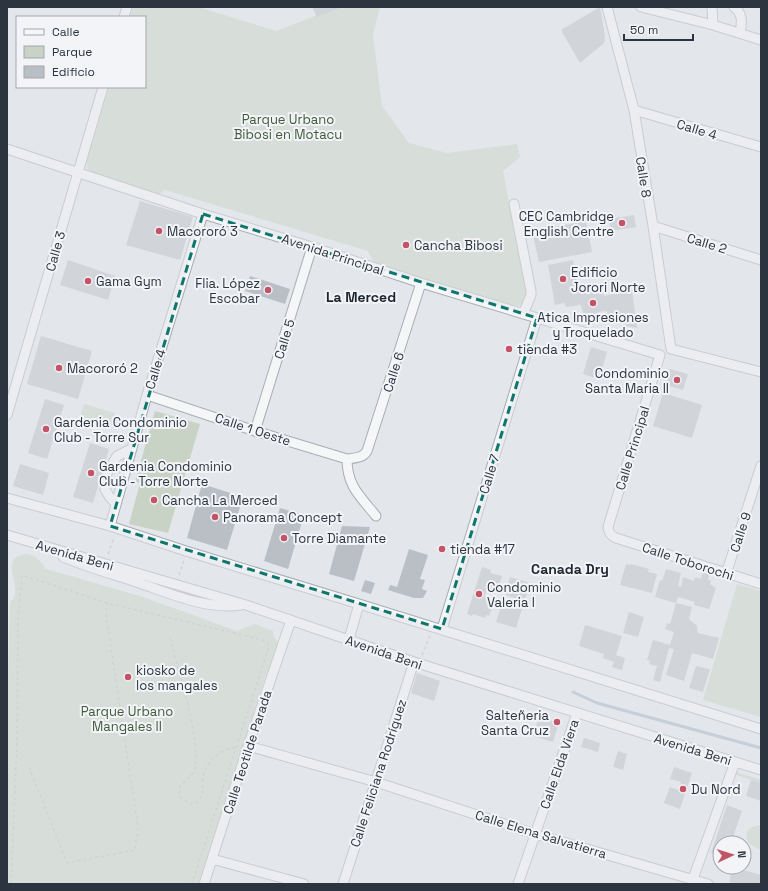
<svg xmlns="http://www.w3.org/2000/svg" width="768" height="891" font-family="'Space Grotesk',sans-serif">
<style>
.green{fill:#c8d3c5}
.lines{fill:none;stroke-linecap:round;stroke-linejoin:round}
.stream{stroke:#a1b4c6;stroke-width:3}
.building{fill:#babfc6}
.minor-casing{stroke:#a8adb4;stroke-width:11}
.path{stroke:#b9bcc1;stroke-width:1.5;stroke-dasharray:3 3;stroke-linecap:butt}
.minor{stroke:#f5f6f8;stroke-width:9}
.marked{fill:none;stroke:#0f766e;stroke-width:3;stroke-dasharray:8 5;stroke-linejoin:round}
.poi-dot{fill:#c35366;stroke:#f2f4f7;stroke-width:1.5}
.labels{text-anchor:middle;stroke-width:4;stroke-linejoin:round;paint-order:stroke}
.park-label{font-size:13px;fill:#415b3b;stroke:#f2f4f7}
.street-label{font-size:13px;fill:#2c3440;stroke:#f2f4f7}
.poi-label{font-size:13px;fill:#2c3440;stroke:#f2f4f7;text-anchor:start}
.neighbourhood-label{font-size:14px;font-weight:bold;fill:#1e2531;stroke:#f2f4f7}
</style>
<rect width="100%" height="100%" fill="#e3e6ea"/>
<path class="green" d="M 133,7 L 198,7 L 276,31 L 339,7 L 380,7 L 373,35 L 382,106 L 409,143 L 447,153 L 517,144 L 520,157 L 503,171 L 526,291 L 524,302 L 519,306 L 512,305 L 374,263 L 368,251 L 165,190 L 158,195 L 90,173 L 87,167 L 87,160 L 109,87 L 145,87 L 145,17 L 130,17 Z
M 84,404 L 115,413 L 111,427 L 80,418 Z
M 155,411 L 200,424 L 168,533 L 129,524 L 140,483 L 135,482 Z
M 27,554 C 36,556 40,560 45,567 L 43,568 L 143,597 L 237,631 L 255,624 L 273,631 L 274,637 L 281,647 L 265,677 L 198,884 L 7,884 L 7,728 L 10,602 C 12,600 15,597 15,594 C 18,581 0,556 27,554 Z
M 737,584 L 761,591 L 761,717 L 703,700 Z
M 734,771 L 761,780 L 761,783 L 733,774 Z
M 761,825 L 761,850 C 750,845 745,843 747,831 L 752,827 Z"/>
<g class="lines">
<path class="stream" d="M 573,692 L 597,703 L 761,748"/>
</g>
<path class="building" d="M 312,7 L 342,7 L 317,17 Z
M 600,7 L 605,37 L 604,43 L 580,63 L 561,30 Z
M 140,201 L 193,217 L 180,260 L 126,245 Z
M 634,215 L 636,227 L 611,231 L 609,219 Z
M 586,221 L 592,252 L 539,262 L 532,231 Z
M 68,260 L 115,276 L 108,300 L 60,285 Z
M 573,260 L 579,293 L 603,288 L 604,296 L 632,290 L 637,328 L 626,326 L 625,314 L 608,318 L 607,311 L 598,312 L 599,319 L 583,314 L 581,305 L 566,307 L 564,303 L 555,305 L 548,265 Z
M 250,276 L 290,289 L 285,304 L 245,291 Z
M 41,336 L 92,351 L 78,399 L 27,384 Z
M 591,347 L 607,352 L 599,379 L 583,374 Z
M 670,369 L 688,374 L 683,390 L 666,385 Z
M 663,393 L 702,405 L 692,438 L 653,426 Z
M 45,399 L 64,405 L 47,459 L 28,453 Z
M 90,443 L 109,449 L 93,503 L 73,497 Z
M 20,464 L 49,473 L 43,495 L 13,486 Z
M 202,484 L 243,497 L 227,550 L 187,538 Z
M 280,508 L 304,515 L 288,569 L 264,561 Z
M 342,526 L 370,527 L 354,581 L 329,574 Z
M 409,549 L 428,555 L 420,579 L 425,580 L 422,589 L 427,591 L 423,598 L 414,598 L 388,590 L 390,585 L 397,587 Z
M 626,564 L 631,565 L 631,564 L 649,569 L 648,572 L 657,574 L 652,593 L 620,585 Z
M 482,567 L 491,570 L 490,573 L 502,576 L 497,592 L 487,589 L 485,596 L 495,599 L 489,616 L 486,615 L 485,618 L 473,614 L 472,616 L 467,614 Z
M 666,569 L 681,573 L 678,586 L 681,587 L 683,577 L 694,581 L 695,577 L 701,579 L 702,573 L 710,574 L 708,580 L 711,580 L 710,584 L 716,588 L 709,609 L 694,605 L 695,602 L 678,597 L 676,603 L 655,597 L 660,580 L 662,581 Z
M 510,577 L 530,583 L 516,628 L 496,622 L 503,600 L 516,604 L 517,599 L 504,594 Z
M 365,580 L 375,583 L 371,594 L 361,591 Z
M 676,603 L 692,607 L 689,619 L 697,626 L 698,633 L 719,638 L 713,659 L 692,653 L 684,681 L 666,675 L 674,649 L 669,648 L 660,682 L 653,680 L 657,666 L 649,664 L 650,661 L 647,660 L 653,640 L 670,645 L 674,632 L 665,629 L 667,623 L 670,624 Z
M 629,612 L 644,617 L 638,637 L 623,633 Z
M 585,625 L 622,636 L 616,655 L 625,658 L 622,670 L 612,667 L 614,662 L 603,658 L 604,654 L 579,646 Z
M 696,666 L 710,669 L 703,692 L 689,688 Z
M 417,673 L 440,681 L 434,701 L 411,693 Z
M 539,717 L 559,723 L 553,742 L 533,736 Z
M 584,738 L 600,743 L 598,752 L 581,747 Z
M 618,751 L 627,754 L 623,770 L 613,767 Z
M 674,767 L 692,773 L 680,809 L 664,803 L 670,787 L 679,790 L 681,782 L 670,779 Z
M 751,780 L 761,783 L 761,801 L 746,796 Z
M 727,805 L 742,811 L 731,843 L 720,843 L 720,856 L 711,853 Z
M 733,867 L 761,875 L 761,884 L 738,884 L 729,882 Z"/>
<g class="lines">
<g class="minor-casing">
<path id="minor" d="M 607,7 L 634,110 L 653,226 L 671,349
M 641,7 L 713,25 L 761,40
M 712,7 L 713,25
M 734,7 C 743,13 742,23 740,33
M 124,17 L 127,7
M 634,110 L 761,147
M 7,149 L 203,214 L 312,247 L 421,283 L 660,355
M 514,204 L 531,291 L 531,295 L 523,314
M 653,226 L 761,260
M 671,349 L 761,372
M 660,355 L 608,527 C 609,533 610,535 616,538 L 761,584
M 147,395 L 255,431 L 347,459 C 355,458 363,458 367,451 L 421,283
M 7,415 L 103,87
M 255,431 L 312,247
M 347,459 C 347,486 360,496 376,516
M 7,498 L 110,526 L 186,551 L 359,604 L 761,729
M 116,504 L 109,496 L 105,489 L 107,473 L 117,456 L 131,449
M 110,526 L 147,395 L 203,214
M 7,535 L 246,605 L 414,662 L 761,770
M 63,557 C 87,567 112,574 136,582 C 170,593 205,610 241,605
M 726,574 L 761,466
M 442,629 L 537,318
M 349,639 L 359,604
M 248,746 L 376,782 L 535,834 L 708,884
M 212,859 L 304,884
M 693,879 L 735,762
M 204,884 L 248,746 L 291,620
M 343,884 L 414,662
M 518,884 L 577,713"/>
</g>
<path class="path" d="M 108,554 L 114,537
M 179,575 L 184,560
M 170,638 C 177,667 203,745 194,770 C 191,777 186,781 180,786 L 179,796 L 190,804 L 197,802 L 203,794 C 199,770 212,751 236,747
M 422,655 L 430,636
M 29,767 L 67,863 L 135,850 L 138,827 L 106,615 L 107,603
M 11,884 L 17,741 L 18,622 L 22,575 L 107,603 L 259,639 L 267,642 L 269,646 L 192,884"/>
<use href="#minor" class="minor"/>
</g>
<path d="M0 0H768V891H0ZM 203,214 L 537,318 L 442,629 L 110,526 Z" fill="#e3e6ea" fill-opacity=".55" fill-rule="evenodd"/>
<path class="marked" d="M 203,214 L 537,318 L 442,629 L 110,526 Z"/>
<g class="poi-dot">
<circle cx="622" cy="223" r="4"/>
<circle cx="159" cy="231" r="4"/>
<circle cx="406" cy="245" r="4"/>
<circle cx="563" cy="279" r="4"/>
<circle cx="88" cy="281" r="4"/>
<circle cx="268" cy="290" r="4"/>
<circle cx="593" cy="303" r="4"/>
<circle cx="509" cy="349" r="4"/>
<circle cx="59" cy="368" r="4"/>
<circle cx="677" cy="380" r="4"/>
<circle cx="46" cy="429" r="4"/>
<circle cx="91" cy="473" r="4"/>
<circle cx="154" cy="500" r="4"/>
<circle cx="215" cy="517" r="4"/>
<circle cx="284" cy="538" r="4"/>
<circle cx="442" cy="549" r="4"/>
<circle cx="479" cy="594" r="4"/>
<circle cx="128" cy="677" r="4"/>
<circle cx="557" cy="722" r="4"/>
<circle cx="683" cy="789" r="4"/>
</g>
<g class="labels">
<g class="park-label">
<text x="288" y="124">Parque Urbano<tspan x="288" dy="15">Bibosi en Motacu</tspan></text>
<text x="127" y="716">Parque Urbano<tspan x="127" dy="15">Mangales II</tspan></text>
</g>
<g class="street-label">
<text transform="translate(697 129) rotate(17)" y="5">Calle 4</text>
<text transform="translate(644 177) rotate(81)" y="5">Calle 8</text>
<text transform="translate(707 243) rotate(17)" y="5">Calle 2</text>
<text transform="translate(55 251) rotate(-74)" y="5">Calle 3</text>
<text transform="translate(333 254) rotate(18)" y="5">Avenida Principal</text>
<text transform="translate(284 339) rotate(-73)" y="5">Calle 5</text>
<text transform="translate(155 369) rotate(-73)" y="5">Calle 4</text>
<text transform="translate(393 372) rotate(-72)" y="5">Calle 6</text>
<text transform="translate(253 429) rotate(18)" y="5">Calle 1 Oeste</text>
<text transform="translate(632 448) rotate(-73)" y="5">Calle Principal</text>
<text transform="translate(489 474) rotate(-73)" y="5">Calle 7</text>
<text transform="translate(740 532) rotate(-72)" y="5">Calle 9</text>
<text transform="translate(75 555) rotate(16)" y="5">Avenida Beni</text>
<text transform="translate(688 561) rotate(18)" y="5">Calle Toborochi</text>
<text transform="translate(384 652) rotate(19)" y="5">Avenida Beni</text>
<text transform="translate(693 749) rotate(17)" y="5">Avenida Beni</text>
<text transform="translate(247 752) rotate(-72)" y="5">Calle Teotilde Parada</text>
<text transform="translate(559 764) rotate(-71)" y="5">Calle Elda Viera</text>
<text transform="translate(378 773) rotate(-72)" y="5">Calle Feliciana Rodríguez</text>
<text transform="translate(541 834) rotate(17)" y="5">Calle Elena Salvatierra</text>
</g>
<g class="poi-label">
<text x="614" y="221" text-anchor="end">CEC Cambridge<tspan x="614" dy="15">English Centre</tspan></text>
<text x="167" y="236">Macororó 3</text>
<text x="414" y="250">Cancha Bibosi</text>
<text x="571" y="277">Edificio<tspan x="571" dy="15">Jorori Norte</tspan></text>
<text x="96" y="286">Gama Gym</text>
<text x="260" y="288" text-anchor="end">Flia. López<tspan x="260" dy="15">Escobar</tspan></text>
<text x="593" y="322" text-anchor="middle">Atica Impresiones<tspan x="593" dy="15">y Troquelado</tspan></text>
<text x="517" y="354">tienda #3</text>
<text x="67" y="373">Macororó 2</text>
<text x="669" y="378" text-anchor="end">Condominio<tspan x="669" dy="15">Santa Maria II</tspan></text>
<text x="54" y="427">Gardenia Condominio<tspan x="54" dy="15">Club - Torre Sur</tspan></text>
<text x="99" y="471">Gardenia Condominio<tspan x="99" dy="15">Club - Torre Norte</tspan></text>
<text x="162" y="505">Cancha La Merced</text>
<text x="223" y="522">Panorama Concept</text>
<text x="292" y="543">Torre Diamante</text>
<text x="450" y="554">tienda #17</text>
<text x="487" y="592">Condominio<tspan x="487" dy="15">Valeria I</tspan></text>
<text x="136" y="675">kiosko de<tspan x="136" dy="15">los mangales</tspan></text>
<text x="549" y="720" text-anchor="end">Salteñeria<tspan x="549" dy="15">Santa Cruz</tspan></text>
<text x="691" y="794">Du Nord</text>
</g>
<g class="neighbourhood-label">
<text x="361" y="302">La Merced</text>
<text x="570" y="574">Canada Dry</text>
</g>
</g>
<rect width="768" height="891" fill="none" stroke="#2c3440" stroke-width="16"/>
<rect x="16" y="16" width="130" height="72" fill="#f2f4f7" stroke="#a3a7ae"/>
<rect x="24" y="29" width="20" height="6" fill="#f5f6f8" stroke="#a3a7ae"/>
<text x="52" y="36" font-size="12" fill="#2c3440">Calle</text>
<rect x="24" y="46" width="20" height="12" fill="#c8d3c5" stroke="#a3a7ae"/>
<text x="52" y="56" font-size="12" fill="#2c3440">Parque</text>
<rect x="24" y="66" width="20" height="12" fill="#babfc6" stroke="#a3a7ae"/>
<text x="52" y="76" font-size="12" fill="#2c3440">Edificio</text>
<g transform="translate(732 855) rotate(86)"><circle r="19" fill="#f2f4f7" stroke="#a3a7ae"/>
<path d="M0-3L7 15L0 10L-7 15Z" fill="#c35366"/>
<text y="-6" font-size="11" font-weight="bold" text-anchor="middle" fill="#2c3440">N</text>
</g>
<path d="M624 34v6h69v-6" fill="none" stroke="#2c3440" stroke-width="2"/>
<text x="630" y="34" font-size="12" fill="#2c3440" stroke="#f2f4f7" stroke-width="3" paint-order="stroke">50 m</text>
</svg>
